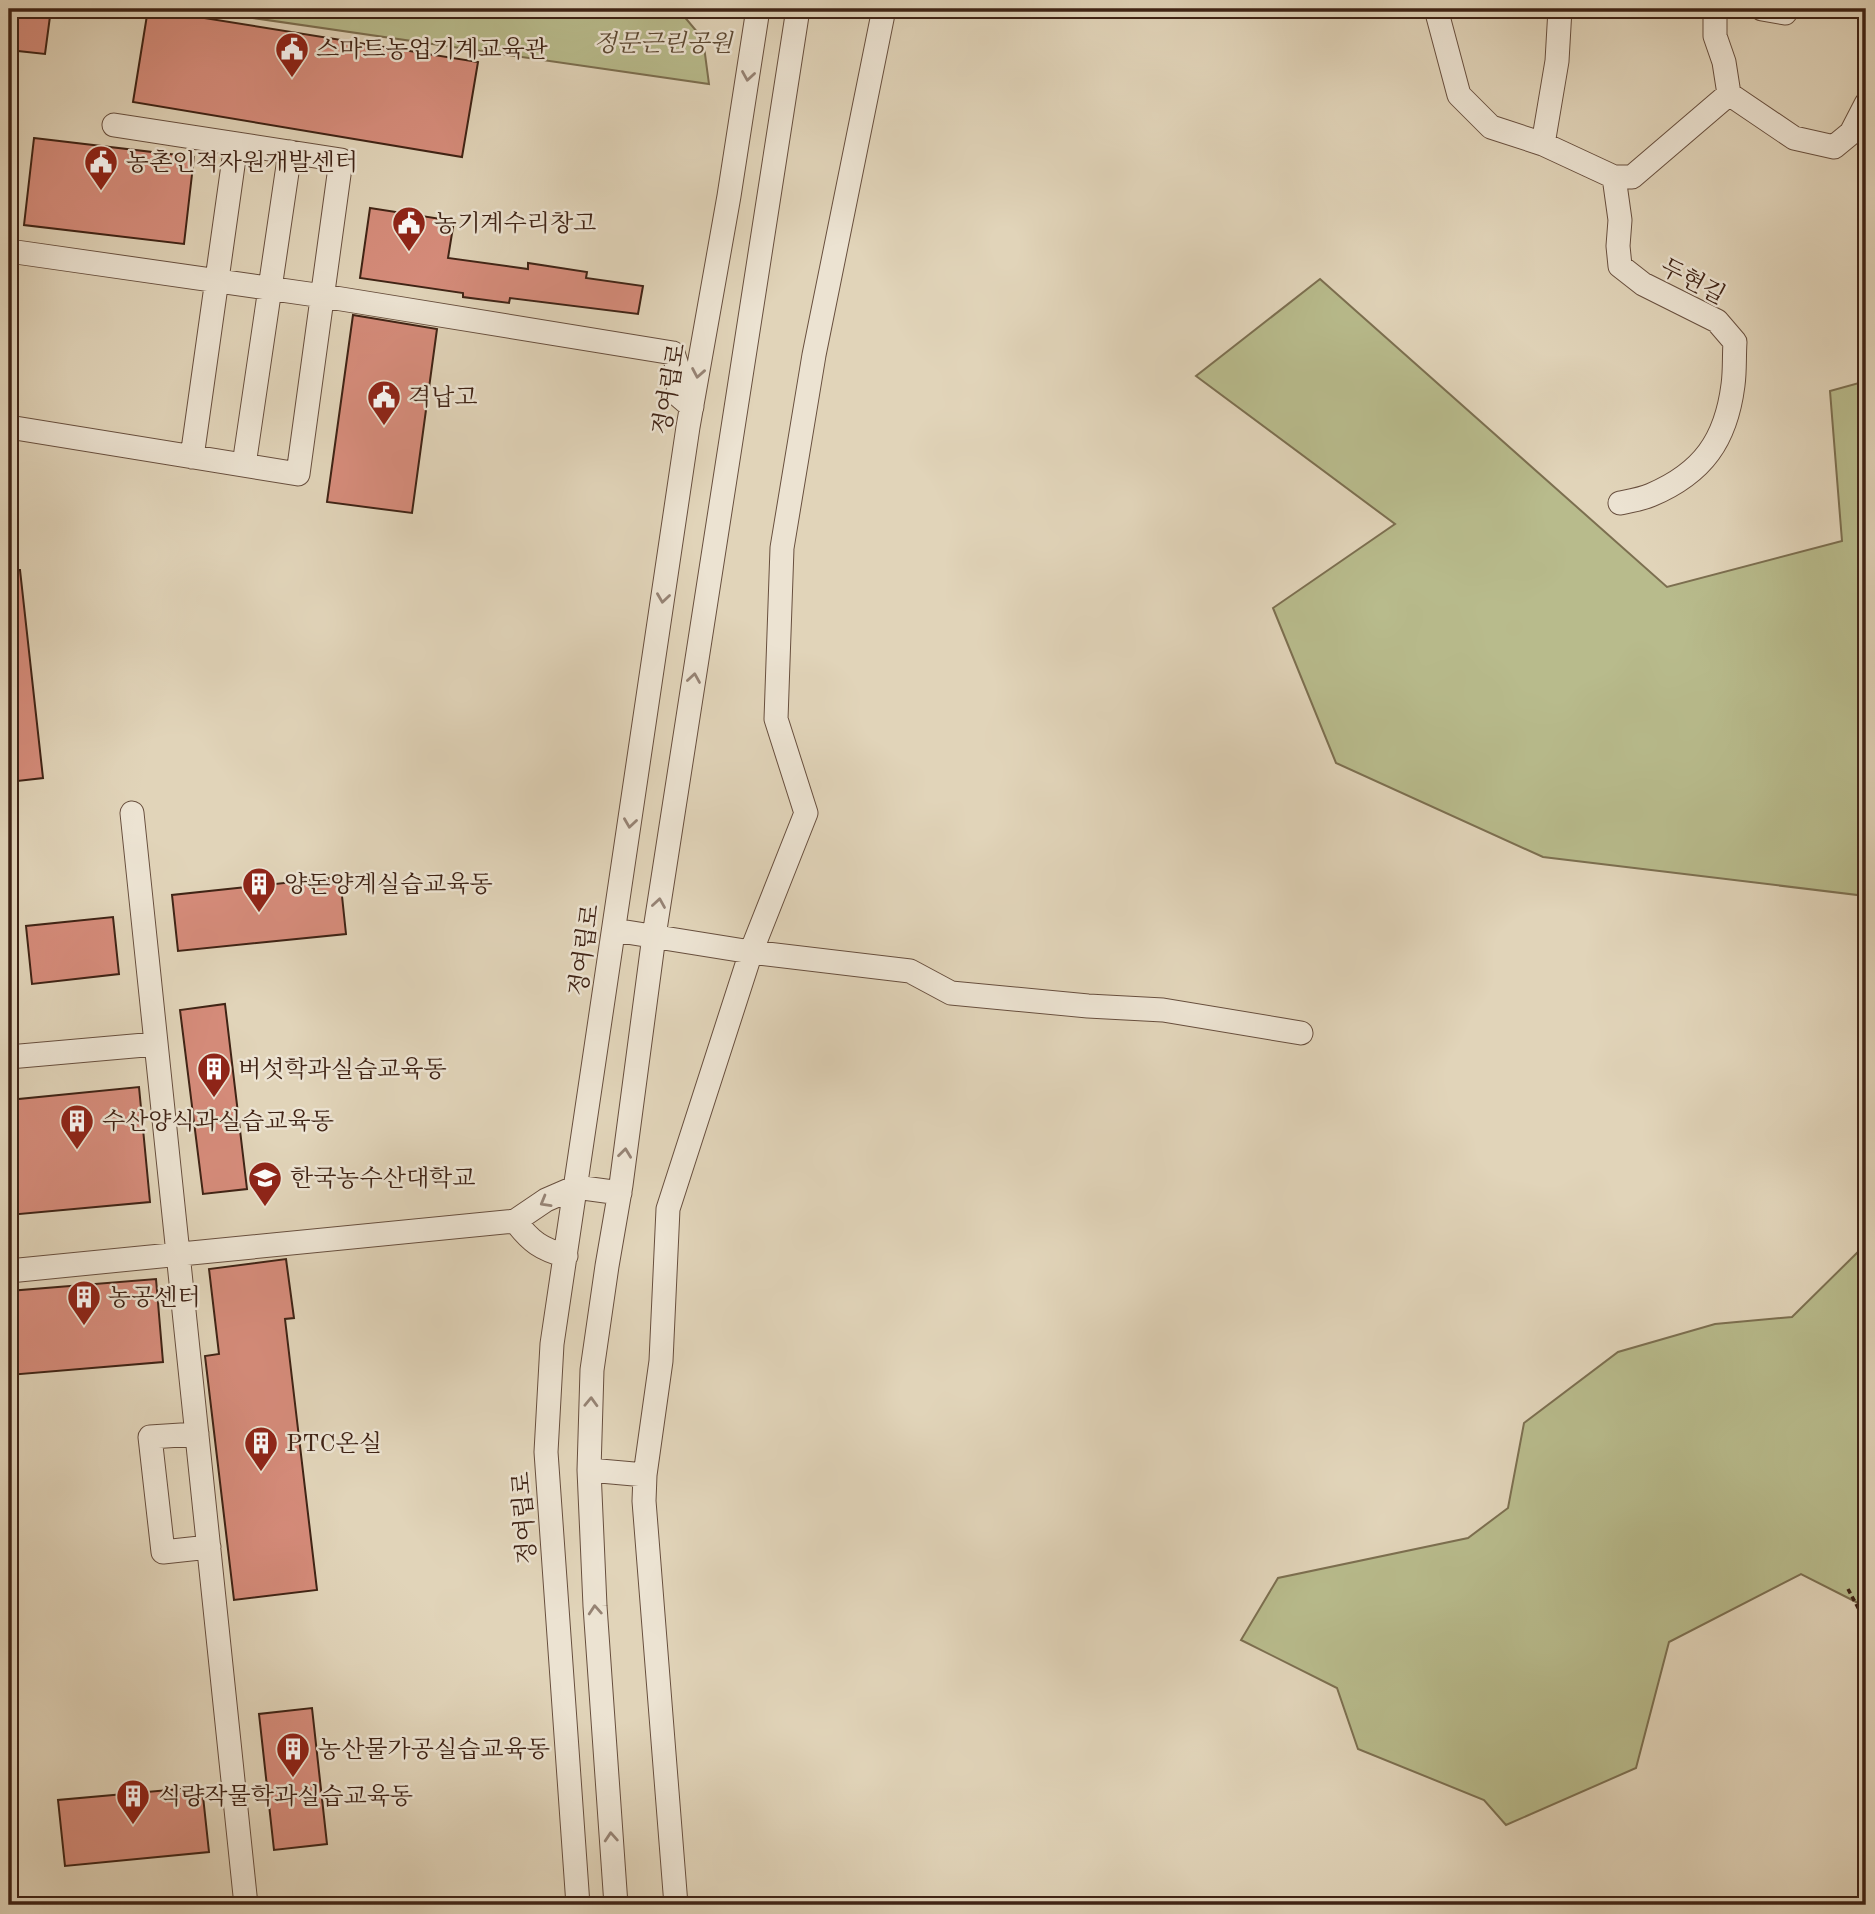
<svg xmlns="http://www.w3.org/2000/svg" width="1875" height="1914" font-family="'Old Standard TT','Noto Serif KR',serif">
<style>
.green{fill:#b8bb8c;stroke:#7c6f50;stroke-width:2}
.building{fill:#d68c7b;stroke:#3f2315;stroke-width:2}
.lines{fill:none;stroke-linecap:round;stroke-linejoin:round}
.minor-casing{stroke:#684f3e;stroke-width:25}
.path{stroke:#3f2315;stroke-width:3.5;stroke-dasharray:5 3.5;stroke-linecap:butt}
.minor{stroke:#ece3d2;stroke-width:23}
.oneway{stroke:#968374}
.labels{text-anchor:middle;stroke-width:5;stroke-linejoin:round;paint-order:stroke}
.park-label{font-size:24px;font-style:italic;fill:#5d4933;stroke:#ece3d2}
.poi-label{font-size:24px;fill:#3f2315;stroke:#ece3d2;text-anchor:start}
.street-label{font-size:24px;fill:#3f2315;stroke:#ece3d2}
</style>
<rect width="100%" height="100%" fill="#e1d4b9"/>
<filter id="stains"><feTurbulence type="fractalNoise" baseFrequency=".00286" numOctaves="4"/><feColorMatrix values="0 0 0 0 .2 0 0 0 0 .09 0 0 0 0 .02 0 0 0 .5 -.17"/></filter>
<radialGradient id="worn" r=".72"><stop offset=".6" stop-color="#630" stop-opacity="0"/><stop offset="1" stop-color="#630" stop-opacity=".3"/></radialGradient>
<path class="green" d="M 191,9 L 678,9 L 703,39 L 709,84 Z
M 1320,279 L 1667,587 L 1842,541 L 1830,391 L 1866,381 L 1866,896 L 1543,857 L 1336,763 L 1273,608 L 1395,524 L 1196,376 Z
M 1866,1244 L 1866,1607 L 1801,1574 L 1669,1642 L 1636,1768 L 1506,1825 L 1484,1800 L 1358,1749 L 1337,1688 L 1241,1640 L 1278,1578 L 1468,1538 L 1508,1508 L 1524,1423 L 1618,1352 L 1715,1324 L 1792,1317 Z"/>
<path class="building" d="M 9,9 L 51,9 L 45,54 L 9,50 Z
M 148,9 L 478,62 L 462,157 L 133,102 Z
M 34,138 L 194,157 L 184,244 L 24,225 Z
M 370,208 L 454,221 L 448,258 L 528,269 L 528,263 L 587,272 L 586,278 L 643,286 L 638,314 L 510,298 L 509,303 L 463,297 L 463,293 L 360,278 Z
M 353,315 L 437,329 L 412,513 L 327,502 Z
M 9,570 L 20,570 L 43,778 L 9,782 Z
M 340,877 L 346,934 L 178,951 L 172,895 Z
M 113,917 L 119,974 L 32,984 L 26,926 Z
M 225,1004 L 247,1189 L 203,1194 L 180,1010 Z
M 139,1087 L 150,1202 L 9,1215 L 9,1100 Z
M 286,1259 L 294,1318 L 285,1319 L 317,1590 L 234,1600 L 205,1356 L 219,1354 L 209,1269 Z
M 156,1279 L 163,1362 L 9,1375 L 9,1291 Z
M 312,1708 L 327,1844 L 274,1850 L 259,1714 Z
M 202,1787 L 209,1852 L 65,1866 L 58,1800 Z"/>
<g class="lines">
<g class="minor-casing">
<path id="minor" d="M 1436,9 L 1459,95 L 1491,127 L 1543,144 L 1614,177 L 1632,177 L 1729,94 L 1794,138 L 1834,147 L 1851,133 L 1866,104
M 1715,9 L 1715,36 L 1724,62 L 1729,94
M 1762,9 L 1785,13 L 1788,9
M 1543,144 L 1557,61 L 1560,9
M 1614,177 L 1620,220 L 1618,246 L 1620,266 L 1643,284 L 1717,321 L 1735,342 C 1734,356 1735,371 1733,385 C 1726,440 1703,473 1651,495 C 1642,499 1630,501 1620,503
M 9,251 L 323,296 L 673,353
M 673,353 L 679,372 L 678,395 L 692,407
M 9,427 L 298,474 L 341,160 L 114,125
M 192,457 L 236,144
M 244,465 L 290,152
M 132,813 L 246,1905
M 614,930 L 751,952 L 910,971 L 951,993 L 1088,1006 L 1163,1010 L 1301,1033
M 9,1057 L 156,1044
M 515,1221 C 531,1242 541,1249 566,1256
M 9,1271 L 515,1221 L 546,1200 L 576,1187 L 620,1193
M 197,1434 L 150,1437 L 163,1552 L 209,1547
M 589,1470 L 645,1475 L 661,1361 L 668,1209 L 751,952 L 806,813 L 776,719 L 782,548 L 814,355 L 884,9
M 645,1475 L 644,1501 L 676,1905
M 578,1905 L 546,1452 L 552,1344 L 688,427 L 729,196 L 758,9
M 616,1905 L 595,1606 L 589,1470 L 592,1370 L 607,1266 L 621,1185 L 654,936 L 798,9"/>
</g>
<path class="path" d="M 1848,1589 L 1862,1615 L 1866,1627
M 1855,1905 L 1866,1891"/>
<use href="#minor" class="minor"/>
</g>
<defs><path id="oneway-chevron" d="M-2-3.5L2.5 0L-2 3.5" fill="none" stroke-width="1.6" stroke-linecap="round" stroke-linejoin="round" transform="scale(1.75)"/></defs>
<g class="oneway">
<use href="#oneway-chevron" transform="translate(748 76) rotate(99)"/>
<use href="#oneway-chevron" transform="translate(698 373) rotate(100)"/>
<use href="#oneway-chevron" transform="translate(663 598) rotate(98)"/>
<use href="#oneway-chevron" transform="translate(694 678) rotate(-81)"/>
<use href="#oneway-chevron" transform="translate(630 823) rotate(98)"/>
<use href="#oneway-chevron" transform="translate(659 903) rotate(-81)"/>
<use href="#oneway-chevron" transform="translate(625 1153) rotate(-83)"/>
<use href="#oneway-chevron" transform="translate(545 1202) rotate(150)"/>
<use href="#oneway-chevron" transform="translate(591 1402) rotate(-88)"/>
<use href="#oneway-chevron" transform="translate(595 1610) rotate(-94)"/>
<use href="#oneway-chevron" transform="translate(611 1837) rotate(-94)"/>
</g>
<defs>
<g id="civic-pin" transform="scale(1.75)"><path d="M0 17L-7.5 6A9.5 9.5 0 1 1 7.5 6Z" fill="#8f2418" stroke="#ece3d2"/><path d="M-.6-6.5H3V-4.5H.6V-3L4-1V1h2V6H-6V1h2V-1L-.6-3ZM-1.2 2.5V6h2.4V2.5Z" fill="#fff"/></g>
<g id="building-pin" transform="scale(1.75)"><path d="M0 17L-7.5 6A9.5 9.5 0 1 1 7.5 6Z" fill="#8f2418" stroke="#ece3d2"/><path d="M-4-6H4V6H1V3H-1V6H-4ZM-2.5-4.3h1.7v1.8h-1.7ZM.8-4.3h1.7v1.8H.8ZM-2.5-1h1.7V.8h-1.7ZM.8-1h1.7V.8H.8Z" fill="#fff"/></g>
<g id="university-pin" transform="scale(1.75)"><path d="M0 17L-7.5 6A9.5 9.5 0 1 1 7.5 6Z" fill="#8f2418" stroke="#ece3d2"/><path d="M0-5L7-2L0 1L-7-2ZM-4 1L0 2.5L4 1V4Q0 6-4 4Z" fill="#fff"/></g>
</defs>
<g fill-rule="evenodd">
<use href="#civic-pin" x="292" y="49"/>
<use href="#civic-pin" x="101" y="162"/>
<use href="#civic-pin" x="409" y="223"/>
<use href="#civic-pin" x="384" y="397"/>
<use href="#building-pin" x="259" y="884"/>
<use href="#building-pin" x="214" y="1069"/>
<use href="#building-pin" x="77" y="1121"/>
<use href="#university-pin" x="265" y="1178"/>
<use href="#building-pin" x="84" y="1297"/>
<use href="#building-pin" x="261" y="1443"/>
<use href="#building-pin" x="293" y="1749"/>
<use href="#building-pin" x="133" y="1796"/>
</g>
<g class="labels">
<g class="park-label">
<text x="663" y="51">정문근린공원</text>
</g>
<g class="poi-label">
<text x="316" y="57">스마트농업기계교육관</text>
<text x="126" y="170">농촌인적자원개발센터</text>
<text x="434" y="231">농기계수리창고</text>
<text x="408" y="405">격납고</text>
<text x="284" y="892">양돈양계실습교육동</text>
<text x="238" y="1077">버섯학과실습교육동</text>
<text x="102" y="1129">수산양식과실습교육동</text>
<text x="290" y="1186">한국농수산대학교</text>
<text x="108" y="1305">농공센터</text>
<text x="286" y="1451">PTC온실</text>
<text x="318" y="1757">농산물가공실습교육동</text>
<text x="158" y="1804">식량작물학과실습교육동</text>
</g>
<g class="street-label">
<text transform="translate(1693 281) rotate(28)" y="8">두현길</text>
<text transform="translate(669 389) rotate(-80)" y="8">정여립로</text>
<text transform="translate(584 950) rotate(-82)" y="8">정여립로</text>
<text transform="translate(524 1518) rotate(-94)" y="8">정여립로</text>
</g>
</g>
<rect width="1875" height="1914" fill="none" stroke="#e1d4b9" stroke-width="35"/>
<rect x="10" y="10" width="1854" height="1893" fill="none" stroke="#3f2315" stroke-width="3.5"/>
<rect x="18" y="18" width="1840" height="1879" fill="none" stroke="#3f2315" stroke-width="2"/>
<rect width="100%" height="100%" filter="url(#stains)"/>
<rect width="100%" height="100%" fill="url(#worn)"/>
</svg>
